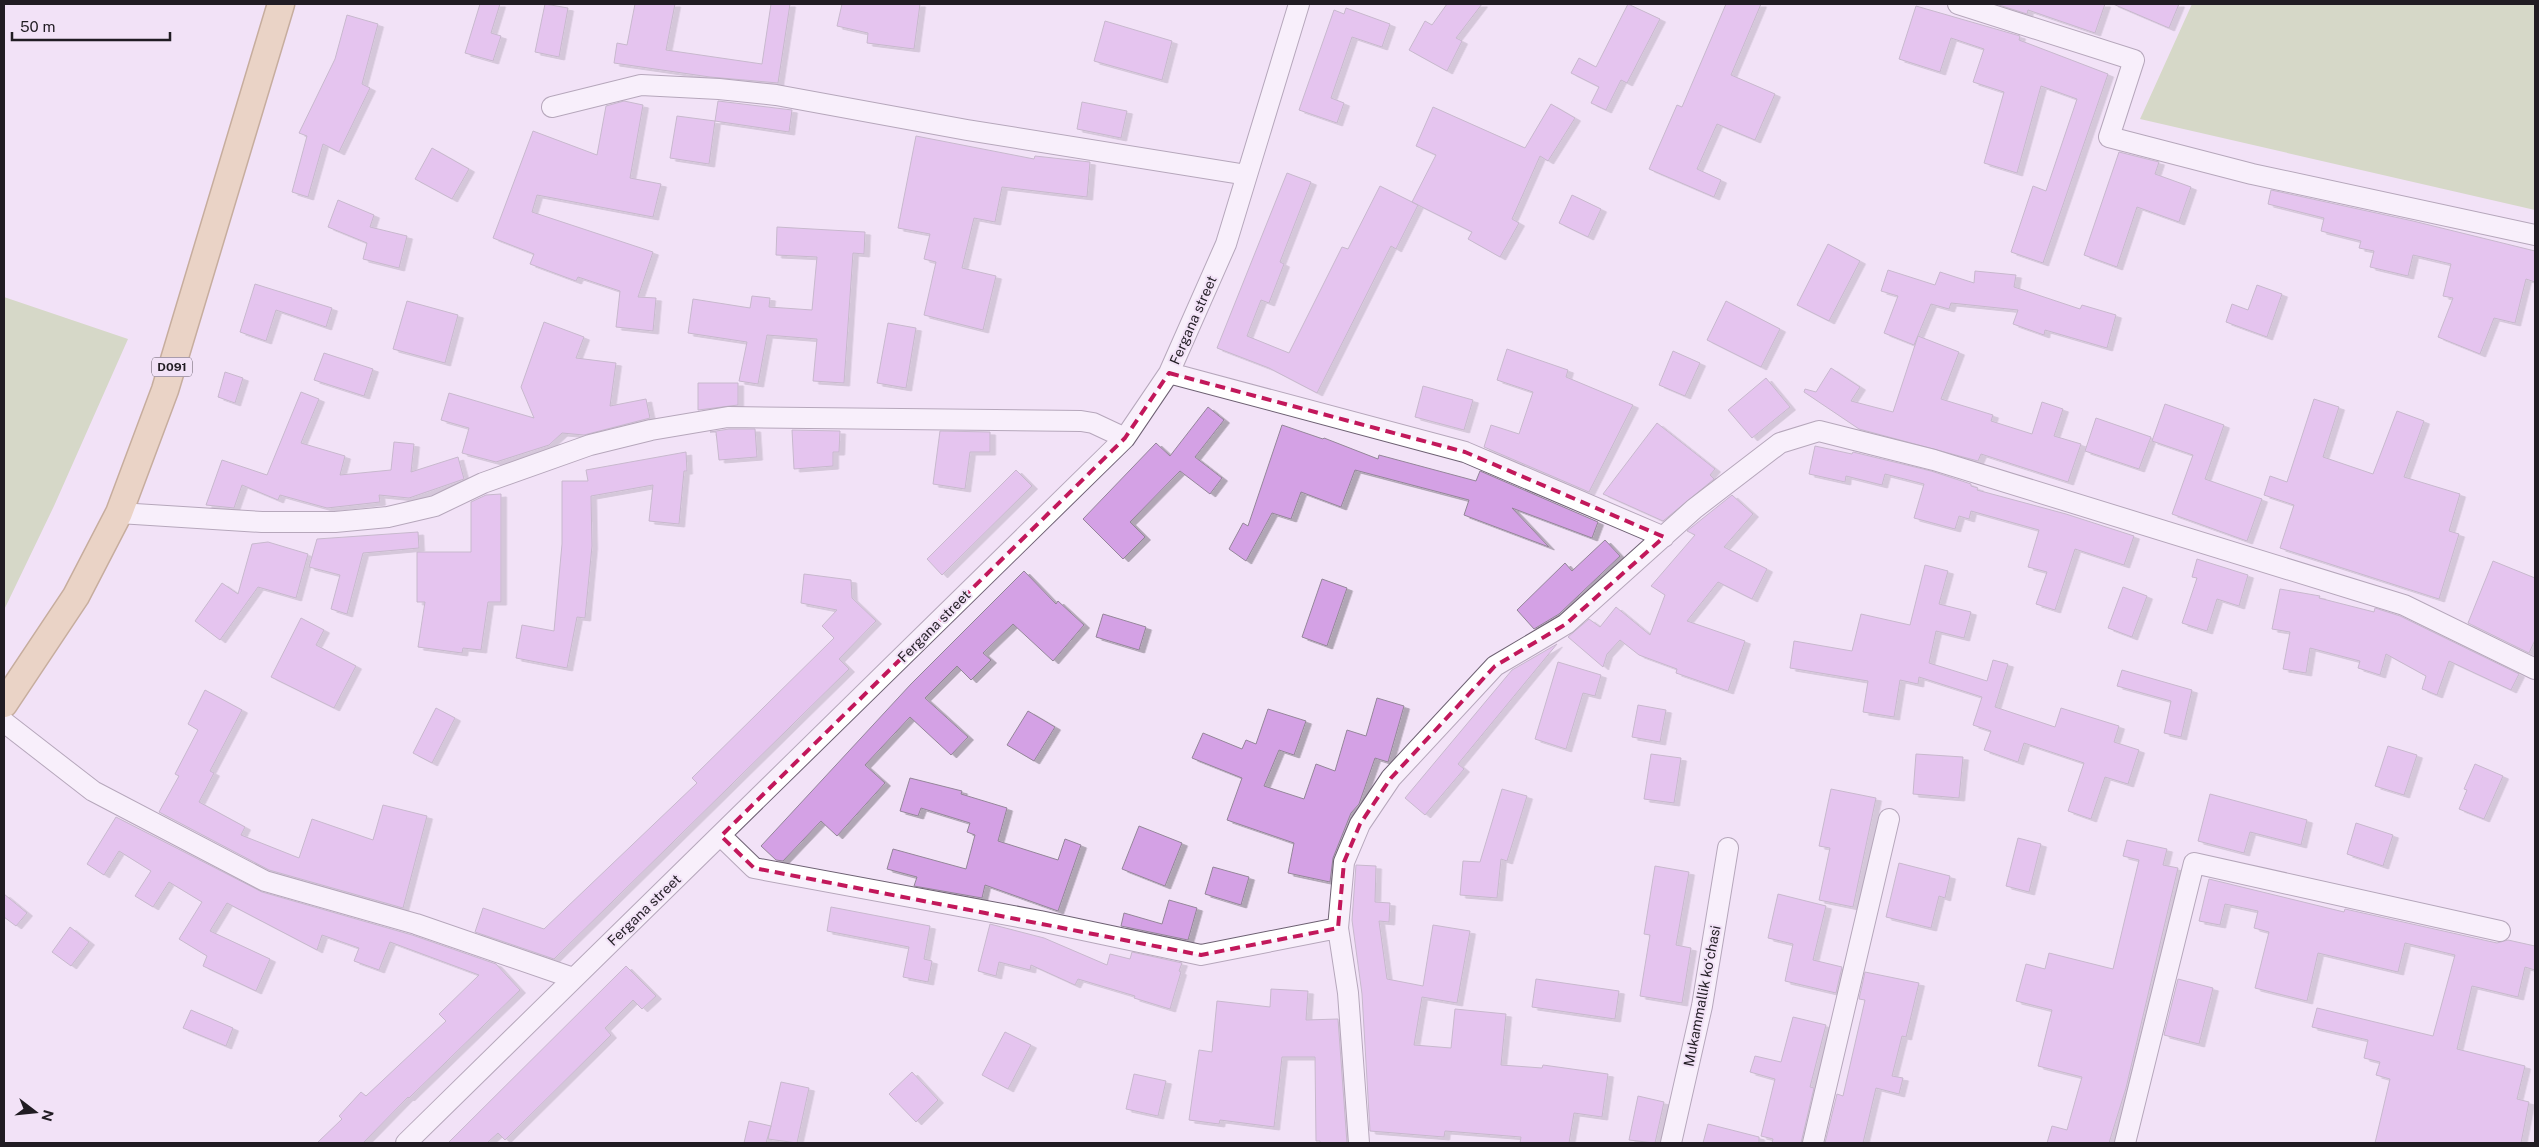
<svg xmlns="http://www.w3.org/2000/svg" width="2539" height="1147" font-family="'Public Sans',sans-serif">
<style>
.green{fill:#b4cc8e}
.building{fill:#d4a1e5;stroke:#948699;filter:url(#shadow)}
.lines{fill:none;stroke-linecap:round;stroke-linejoin:round}
.minor-casing{stroke:#6d6072;stroke-width:22}
.major-casing{stroke:#916d32;stroke-width:29}
.minor{stroke:#fff;stroke-width:20}
.major{stroke:#e1c189;stroke-width:26}
.marked{fill:none;stroke:#c2185b;stroke-width:4;stroke-dasharray:10 6;stroke-linejoin:round}
.labels{text-anchor:middle;stroke-width:4;stroke-linejoin:round;paint-order:stroke}
.shield{fill:#f2e2f7;stroke:#605763;stroke-width:1}
.shield-label{font-size:12px;font-weight:bold;fill:#211c23}
.street-label{font-size:14px;fill:#211c23;stroke:#f2e2f7}
</style>
<defs>
<filter id="shadow"><feDropShadow dx="5.5" dy="3" stdDeviation="0" flood-color="#0004"/></filter>
</defs>
<rect width="100%" height="100%" fill="#f2e2f7"/>
<path class="green" d="M 2192,4 L 2535,4 L 2535,210 L 2140,119 Z
M 4,297 L 128,339 L 54,506 L 4,610 Z"/>
<path class="building" d="M 480,4 L 500,4 L 491,33 L 501,36 L 493,61 L 465,53 Z
M 545,4 L 568,8 L 559,57 L 535,52 Z
M 635,4 L 675,4 L 666,50 L 762,64 L 771,4 L 790,4 L 778,83 L 710,77 L 614,63 L 617,43 L 627,45 Z
M 842,4 L 920,4 L 914,49 L 867,43 L 868,33 L 837,26 Z
M 1447,4 L 1482,4 L 1456,38 L 1462,41 L 1447,71 L 1409,50 L 1425,21 L 1432,25 Z
M 1628,4 L 1660,19 L 1627,83 L 1621,80 L 1606,110 L 1591,103 L 1599,87 L 1571,73 L 1579,58 L 1596,67 Z
M 1726,4 L 1761,4 L 1731,75 L 1775,94 L 1755,140 L 1717,124 L 1697,169 L 1721,180 L 1714,197 L 1649,169 L 1677,105 L 1682,107 Z
M 1996,4 L 2105,4 L 2095,33 L 2028,10 L 2027,14 Z
M 2113,4 L 2179,4 L 2169,28 Z
M 1916,6 L 2020,36 L 2019,40 L 2108,74 L 2043,263 L 2011,252 L 2033,186 L 2046,191 L 2077,99 L 2041,86 L 2017,173 L 1984,163 L 2004,92 L 1973,82 L 1984,49 L 1951,38 L 1940,72 L 1899,59 Z
M 1346,8 L 1390,24 L 1382,47 L 1352,37 L 1331,98 L 1344,103 L 1337,123 L 1299,110 L 1334,10 L 1344,14 Z
M 347,15 L 378,24 L 362,84 L 370,88 L 339,152 L 323,144 L 308,197 L 292,192 L 307,136 L 299,133 L 335,59 Z
M 1105,21 L 1172,41 L 1162,80 L 1094,61 Z
M 624,101 L 643,105 L 630,178 L 661,184 L 653,217 L 537,195 L 532,212 L 653,252 L 638,297 L 656,298 L 653,331 L 616,327 L 620,291 L 578,277 L 576,281 L 530,264 L 534,254 L 493,238 L 533,131 L 597,155 L 606,106 Z
M 718,101 L 792,110 L 789,132 L 715,121 Z
M 1082,102 L 1127,111 L 1121,138 L 1077,129 Z
M 1551,104 L 1575,118 L 1548,161 L 1540,156 L 1512,219 L 1519,223 L 1500,257 L 1468,239 L 1472,232 L 1412,202 L 1436,155 L 1416,146 L 1433,107 L 1525,148 Z
M 677,116 L 715,121 L 709,164 L 670,158 Z
M 916,136 L 1034,159 L 1035,156 L 1090,162 L 1087,197 L 1002,187 L 995,222 L 974,218 L 962,268 L 996,276 L 983,330 L 924,315 L 936,262 L 924,259 L 930,234 L 898,228 Z
M 432,148 L 469,169 L 452,199 L 415,179 Z
M 2119,152 L 2159,162 L 2155,174 L 2191,187 L 2179,222 L 2137,207 L 2117,267 L 2084,255 Z
M 1287,173 L 1311,182 L 1280,262 L 1284,264 L 1269,303 L 1261,300 L 1247,336 L 1289,353 L 1342,247 L 1348,249 L 1380,186 L 1418,205 L 1396,249 L 1391,246 L 1317,393 L 1269,368 L 1217,348 Z
M 2271,190 L 2413,221 L 2535,251 L 2535,282 L 2526,279 L 2515,323 L 2494,318 L 2480,354 L 2438,337 L 2453,298 L 2443,296 L 2451,264 L 2413,255 L 2408,276 L 2370,267 L 2374,251 L 2359,248 L 2361,241 L 2321,231 L 2324,218 L 2268,204 Z
M 1572,195 L 1601,209 L 1588,237 L 1559,223 Z
M 338,200 L 374,215 L 370,227 L 407,236 L 399,268 L 363,259 L 367,243 L 328,227 Z
M 777,227 L 865,232 L 864,254 L 853,253 L 844,383 L 813,381 L 817,339 L 767,335 L 758,384 L 739,381 L 747,342 L 688,333 L 693,299 L 750,308 L 752,296 L 770,298 L 769,307 L 812,310 L 817,257 L 776,255 Z
M 1828,244 L 1860,261 L 1829,321 L 1797,305 Z
M 1888,270 L 1935,285 L 1940,272 L 1974,283 L 1975,271 L 2016,275 L 2014,287 L 2080,309 L 2082,305 L 2116,315 L 2107,348 L 2045,330 L 2044,335 L 2013,324 L 2018,310 L 1951,303 L 1949,309 L 1931,304 L 1914,345 L 1884,333 L 1898,296 L 1881,291 Z
M 255,284 L 332,308 L 326,327 L 276,310 L 266,341 L 240,332 Z
M 2257,285 L 2282,294 L 2267,337 L 2226,322 L 2232,304 L 2248,310 Z
M 407,301 L 458,315 L 445,363 L 393,349 Z
M 1726,301 L 1780,329 L 1761,367 L 1707,340 Z
M 544,322 L 584,337 L 576,358 L 616,363 L 610,406 L 646,399 L 650,418 L 584,435 L 562,433 L 549,445 L 496,462 L 462,453 L 469,428 L 441,420 L 449,393 L 534,418 L 521,387 Z
M 888,323 L 916,328 L 906,388 L 877,383 Z
M 1918,336 L 1959,352 L 1941,399 L 1993,415 L 1991,421 L 2032,434 L 2042,402 L 2063,409 L 2054,436 L 2081,444 L 2068,482 L 1981,454 L 1978,461 L 1859,429 L 1804,392 L 1805,389 L 1816,392 L 1831,368 L 1860,387 L 1851,401 L 1893,412 Z
M 1507,349 L 1568,370 L 1566,377 L 1633,405 L 1589,492 L 1484,447 L 1491,425 L 1519,434 L 1533,392 L 1497,380 Z
M 1673,351 L 1700,363 L 1685,396 L 1659,385 Z
M 324,353 L 373,369 L 364,396 L 314,380 Z
M 225,372 L 243,378 L 235,403 L 218,397 Z
M 1766,378 L 1790,407 L 1752,438 L 1728,410 Z
M 698,383 L 738,383 L 738,405 L 698,410 Z
M 1423,386 L 1473,400 L 1464,430 L 1415,417 Z
M 301,392 L 319,399 L 301,443 L 345,456 L 340,475 L 391,470 L 394,442 L 414,444 L 411,472 L 458,457 L 464,479 L 409,498 L 379,495 L 380,502 L 327,508 L 280,495 L 278,500 L 242,485 L 234,508 L 206,505 L 222,460 L 267,475 Z
M 2314,399 L 2339,407 L 2323,457 L 2373,474 L 2397,411 L 2424,421 L 2404,477 L 2460,494 L 2449,531 L 2459,534 L 2439,599 L 2280,548 L 2294,505 L 2264,495 L 2270,476 L 2287,482 Z
M 2165,404 L 2224,425 L 2205,479 L 2262,499 L 2247,541 L 2172,514 L 2193,455 L 2152,441 Z
M 1208,407 L 1224,420 L 1195,457 L 1222,478 L 1210,494 L 1180,471 L 1130,522 L 1145,537 L 1123,559 L 1083,519 L 1156,443 L 1170,456 Z
M 2096,418 L 2151,437 L 2139,469 L 2085,451 Z
M 1657,423 L 1715,469 L 1710,475 L 1714,479 L 1663,521 L 1603,494 Z
M 1282,425 L 1323,439 L 1324,438 L 1378,459 L 1379,455 L 1476,481 L 1480,471 L 1598,522 L 1592,538 L 1512,508 L 1549,547 L 1464,515 L 1469,500 L 1355,470 L 1341,507 L 1301,492 L 1291,519 L 1272,513 L 1246,561 L 1229,549 L 1243,523 L 1248,526 Z
M 729,429 L 755,429 L 757,457 L 719,460 L 716,432 L 710,432 Z
M 792,430 L 840,431 L 839,452 L 833,452 L 833,466 L 794,469 Z
M 940,431 L 990,432 L 990,452 L 970,452 L 965,489 L 933,484 Z
M 1815,446 L 1852,454 L 1853,452 L 1931,471 L 1971,484 L 1971,486 L 1978,488 L 1977,490 L 2066,514 L 2134,536 L 2124,565 L 2075,549 L 2055,610 L 2036,604 L 2047,572 L 2028,567 L 2039,530 L 1971,511 L 1969,519 L 1959,516 L 1955,529 L 1914,518 L 1924,484 L 1885,474 L 1882,485 L 1846,476 L 1845,482 L 1809,474 Z
M 686,452 L 687,471 L 684,471 L 679,524 L 649,521 L 653,485 L 591,496 L 592,546 L 585,618 L 577,617 L 567,668 L 516,658 L 522,625 L 554,631 L 562,544 L 562,481 L 588,481 L 586,470 Z
M 1016,470 L 1032,486 L 942,575 L 927,559 Z
M 501,494 L 501,602 L 488,602 L 481,650 L 463,648 L 462,653 L 418,647 L 425,602 L 417,602 L 417,552 L 471,552 L 471,502 L 486,495 Z
M 1732,495 L 1753,514 L 1724,547 L 1767,569 L 1752,599 L 1718,582 L 1687,621 L 1745,641 L 1728,691 L 1676,673 L 1677,669 L 1639,655 L 1620,640 L 1607,654 L 1603,667 L 1568,637 L 1589,619 L 1600,627 L 1616,607 L 1650,635 L 1665,595 L 1651,586 L 1695,535 L 1687,531 Z
M 418,532 L 419,548 L 363,553 L 347,614 L 331,609 L 340,575 L 309,567 L 317,539 Z
M 1605,540 L 1620,556 L 1559,614 L 1534,629 L 1517,610 L 1565,563 L 1572,571 Z
M 268,542 L 308,554 L 296,598 L 258,587 L 220,640 L 195,621 L 222,583 L 238,594 L 252,544 Z
M 2197,559 L 2248,575 L 2239,606 L 2217,599 L 2207,631 L 2182,623 L 2197,578 L 2192,577 Z
M 2493,561 L 2535,578 L 2535,640 L 2529,653 L 2468,623 Z
M 1925,565 L 1948,571 L 1939,604 L 1971,612 L 1964,638 L 1936,631 L 1929,663 L 1987,681 L 1993,660 L 2008,664 L 1995,707 L 2055,727 L 2061,708 L 2119,726 L 2114,742 L 2139,750 L 2128,784 L 2105,777 L 2091,819 L 2068,811 L 2084,763 L 2024,743 L 2018,762 L 1984,750 L 1991,731 L 1973,725 L 1982,697 L 1919,677 L 1918,684 L 1900,680 L 1894,717 L 1863,712 L 1868,681 L 1790,668 L 1794,641 L 1852,651 L 1861,614 L 1910,625 Z
M 1024,571 L 1056,604 L 1058,601 L 1084,625 L 1053,661 L 1013,624 L 983,653 L 991,660 L 971,680 L 957,666 L 925,698 L 968,737 L 951,755 L 910,717 L 865,765 L 885,783 L 837,836 L 821,821 L 783,861 L 776,860 L 761,846 L 911,684 Z
M 804,574 L 851,580 L 852,598 L 876,621 L 839,659 L 849,669 L 554,959 L 475,932 L 483,908 L 544,929 L 697,783 L 692,778 L 834,638 L 822,626 L 837,610 L 801,603 Z
M 1322,579 L 1347,588 L 1327,646 L 1302,637 Z
M 2123,587 L 2147,596 L 2132,637 L 2108,628 Z
M 2280,589 L 2320,596 L 2319,598 L 2374,612 L 2375,608 L 2400,616 L 2519,674 L 2511,690 L 2449,661 L 2437,695 L 2422,689 L 2426,676 L 2386,654 L 2380,675 L 2358,668 L 2360,661 L 2310,648 L 2306,673 L 2283,669 L 2290,632 L 2272,629 Z
M 1103,614 L 1146,627 L 1139,650 L 1096,637 Z
M 301,618 L 324,630 L 316,645 L 356,666 L 334,708 L 271,677 Z
M 1557,644 L 1458,764 L 1464,769 L 1425,815 L 1405,798 L 1512,670 Z
M 1558,662 L 1601,675 L 1595,696 L 1583,693 L 1566,749 L 1535,739 Z
M 2122,670 L 2192,690 L 2181,737 L 2164,733 L 2171,701 L 2117,686 Z
M 205,690 L 242,710 L 210,771 L 214,773 L 199,802 L 245,827 L 241,835 L 299,858 L 312,819 L 373,840 L 383,805 L 427,816 L 403,908 L 269,870 L 159,812 L 179,776 L 175,774 L 198,730 L 188,724 Z
M 1377,698 L 1404,706 L 1388,762 L 1375,758 L 1359,804 L 1351,813 L 1333,858 L 1330,882 L 1288,873 L 1294,843 L 1227,820 L 1242,778 L 1192,758 L 1203,733 L 1242,749 L 1246,740 L 1256,744 L 1268,709 L 1306,721 L 1294,755 L 1279,750 L 1264,786 L 1304,799 L 1316,764 L 1335,771 L 1347,730 L 1366,736 Z
M 1638,705 L 1666,710 L 1660,742 L 1632,737 Z
M 436,708 L 455,718 L 432,763 L 413,753 Z
M 1028,711 L 1055,727 L 1034,761 L 1007,745 Z
M 2388,746 L 2417,755 L 2404,795 L 2375,786 Z
M 1651,754 L 1681,758 L 1674,803 L 1644,799 Z
M 1916,754 L 1963,757 L 1959,798 L 1913,794 Z
M 2475,764 L 2503,776 L 2484,819 L 2459,809 L 2467,790 L 2464,789 Z
M 910,778 L 962,791 L 961,794 L 1007,808 L 998,841 L 1058,860 L 1065,839 L 1081,845 L 1058,911 L 985,885 L 982,898 L 914,886 L 917,877 L 887,869 L 893,849 L 966,869 L 975,835 L 967,832 L 970,823 L 921,808 L 918,816 L 900,811 Z
M 1502,789 L 1527,796 L 1507,861 L 1501,859 L 1497,898 L 1460,895 L 1463,861 L 1480,862 Z
M 1831,789 L 1876,798 L 1853,907 L 1819,900 L 1830,848 L 1819,846 Z
M 2210,794 L 2307,820 L 2301,845 L 2250,832 L 2244,853 L 2198,841 Z
M 116,817 L 262,892 L 412,935 L 496,964 L 520,990 L 409,1098 L 408,1097 L 363,1143 L 317,1143 L 342,1119 L 339,1116 L 361,1092 L 366,1096 L 446,1021 L 439,1014 L 479,975 L 390,942 L 379,970 L 354,961 L 359,948 L 322,935 L 317,950 L 227,903 L 210,931 L 270,959 L 256,991 L 203,966 L 207,956 L 179,939 L 202,902 L 169,882 L 153,907 L 135,896 L 151,871 L 119,851 L 104,875 L 87,864 Z
M 2356,823 L 2393,835 L 2383,866 L 2347,854 Z
M 1139,826 L 1182,843 L 1165,886 L 1122,869 Z
M 2018,838 L 2041,844 L 2029,892 L 2006,886 Z
M 2127,840 L 2167,849 L 2163,865 L 2178,868 L 2126,1088 L 2109,1143 L 2047,1143 L 2052,1126 L 2067,1130 L 2082,1077 L 2038,1066 L 2052,1010 L 2016,1001 L 2026,964 L 2045,969 L 2049,953 L 2113,969 L 2139,860 L 2123,856 Z
M 1899,863 L 1950,876 L 1945,898 L 1939,896 L 1931,928 L 1886,917 Z
M 1356,865 L 1376,866 L 1375,902 L 1390,903 L 1389,922 L 1379,921 L 1387,979 L 1423,986 L 1433,925 L 1470,931 L 1457,1003 L 1422,997 L 1414,1045 L 1451,1048 L 1455,1009 L 1506,1014 L 1501,1065 L 1542,1068 L 1543,1065 L 1608,1074 L 1602,1117 L 1574,1113 L 1569,1143 L 1520,1143 L 1521,1137 L 1445,1131 L 1444,1137 L 1370,1131 L 1362,994 L 1352,920 Z
M 1655,866 L 1689,872 L 1676,945 L 1691,948 L 1682,1003 L 1640,996 L 1650,935 L 1644,934 Z
M 1213,867 L 1249,877 L 1241,905 L 1205,894 Z
M 2209,879 L 2344,912 L 2345,909 L 2497,943 L 2508,940 L 2535,946 L 2535,970 L 2525,967 L 2518,997 L 2472,986 L 2457,1049 L 2525,1066 L 2517,1099 L 2529,1102 L 2521,1143 L 2375,1143 L 2390,1079 L 2376,1075 L 2380,1062 L 2364,1058 L 2368,1040 L 2312,1027 L 2317,1008 L 2433,1036 L 2455,955 L 2405,943 L 2398,972 L 2318,953 L 2307,1001 L 2255,988 L 2269,932 L 2254,928 L 2258,911 L 2225,904 L 2220,925 L 2199,921 Z
M 4,894 L 27,913 L 16,926 L 4,917 Z
M 1778,894 L 1826,906 L 1813,960 L 1842,967 L 1836,993 L 1785,981 L 1793,944 L 1768,938 Z
M 1169,900 L 1197,908 L 1188,940 L 1121,926 L 1124,913 L 1162,924 Z
M 831,907 L 930,926 L 924,959 L 932,961 L 928,982 L 903,977 L 909,947 L 827,931 Z
M 990,924 L 1044,938 L 1107,965 L 1110,954 L 1130,959 L 1132,952 L 1182,963 L 1179,971 L 1181,972 L 1170,1009 L 1134,998 L 1135,996 L 1078,979 L 1075,985 L 1031,965 L 1030,970 L 999,962 L 996,976 L 978,971 Z
M 70,927 L 89,942 L 71,966 L 52,952 Z
M 626,966 L 656,996 L 642,1009 L 633,1000 L 605,1028 L 611,1035 L 505,1140 L 498,1133 L 487,1143 L 448,1143 Z
M 1865,972 L 1919,983 L 1906,1037 L 1902,1036 L 1892,1076 L 1903,1078 L 1899,1094 L 1876,1088 L 1863,1143 L 1825,1143 L 1837,1094 L 1843,1096 L 1865,1000 L 1859,999 Z
M 1536,979 L 1619,991 L 1615,1019 L 1532,1007 Z
M 2178,979 L 2213,988 L 2199,1044 L 2164,1035 Z
M 1271,989 L 1308,991 L 1306,1020 L 1338,1019 L 1347,1143 L 1320,1143 L 1320,1141 L 1316,1141 L 1315,1057 L 1282,1057 L 1274,1127 L 1220,1120 L 1219,1124 L 1189,1120 L 1199,1050 L 1212,1052 L 1217,1001 L 1270,1007 Z
M 191,1010 L 233,1028 L 226,1046 L 183,1028 Z
M 1793,1017 L 1826,1025 L 1810,1087 L 1814,1088 L 1801,1143 L 1772,1143 L 1773,1139 L 1761,1136 L 1775,1079 L 1750,1072 L 1755,1056 L 1781,1062 Z
M 1005,1032 L 1031,1045 L 1008,1089 L 982,1075 Z
M 912,1072 L 938,1100 L 916,1122 L 889,1094 Z
M 1134,1074 L 1166,1081 L 1158,1116 L 1126,1109 Z
M 781,1082 L 809,1088 L 797,1143 L 768,1139 Z
M 1638,1096 L 1664,1102 L 1655,1143 L 1629,1140 Z
M 749,1121 L 771,1126 L 766,1143 L 744,1143 Z
M 1708,1124 L 1759,1137 L 1759,1143 L 1703,1143 Z"/>
<g class="lines">
<g class="minor-casing">
<path id="minor" d="M 1958,4 L 2134,60 L 2109,137 L 2252,174 L 2535,235
M 552,107 L 641,85 L 719,89 L 776,95 L 967,130 L 1247,175
M 1169,373 L 1465,452 L 1664,537
M 119,513 L 262,522 L 335,522 L 388,517 L 435,506 L 483,483 L 590,445 L 651,430 L 728,417 L 1081,421 L 1093,423 L 1125,438
M 4,722 L 93,791 L 265,881 L 416,924 L 573,978
M 721,836 L 754,868 L 1040,921 L 1201,955 L 1338,928
M 406,1143 L 1125,438 L 1169,373 L 1226,244 L 1299,4
M 1359,1143 L 1348,993 L 1338,928 L 1344,862 L 1360,824 L 1391,778 L 1495,666 L 1566,624 L 1694,509 L 1780,443 L 1819,431 L 1934,460 L 2404,605 L 2535,669
M 1671,1143 L 1702,1006 L 1728,848
M 1813,1143 L 1889,819
M 2125,1143 L 2194,863 L 2500,931"/>
</g>
<g class="major-casing">
<path id="major" d="M 4,704 L 76,596 L 119,513 L 165,390 L 281,4"/>
</g>
<use href="#minor" class="minor"/>
<use href="#major" class="major"/>
</g>
<path d="M0 0H2539V1147H0ZM 1169,373 L 1465,452 L 1664,537 L 1566,624 L 1495,666 L 1391,778 L 1360,824 L 1344,862 L 1338,928 L 1201,955 L 754,868 L 721,836 L 1125,438 Z" fill="#f2e2f7" fill-opacity=".55" fill-rule="evenodd"/>
<path class="marked" d="M 1169,373 L 1465,452 L 1664,537 L 1566,624 L 1495,666 L 1391,778 L 1360,824 L 1344,862 L 1338,928 L 1201,955 L 754,868 L 721,836 L 1125,438 Z"/>
<g class="labels">
<rect class="shield" x="152" y="357.5" width="40" height="19" rx="4"/>
<g class="shield-label">
<text x="172" y="371">D091</text>
</g>
<g class="street-label">
<text transform="translate(1193 320) rotate(-66)" y="5">Fergana street</text>
<text transform="translate(934 626) rotate(-45)" y="5">Fergana street</text>
<text transform="translate(644 910) rotate(-44)" y="5">Fergana street</text>
<text transform="translate(1702 996) rotate(-79)" y="5">Mukammallik koʻchasi</text>
</g>
</g>
<rect width="2539" height="1147" fill="none" stroke="#211c23" stroke-width="10"/>
<g transform="translate(35 1112) rotate(106)" stroke="#f2e2f7" stroke-width="4" paint-order="stroke">
<path d="M0-4L9 19L0 12L-9 19Z" fill="#211c23"/>
<text y="-8" font-size="14" font-weight="bold" text-anchor="middle" fill="#211c23">N</text>
</g>
<path d="M12 32v8h158v-8" fill="none" stroke="#211c23" stroke-width="2.5"/>
<text x="20" y="32" font-size="15" fill="#211c23" stroke="#f2e2f7" stroke-width="4" paint-order="stroke">50 m</text>
</svg>
